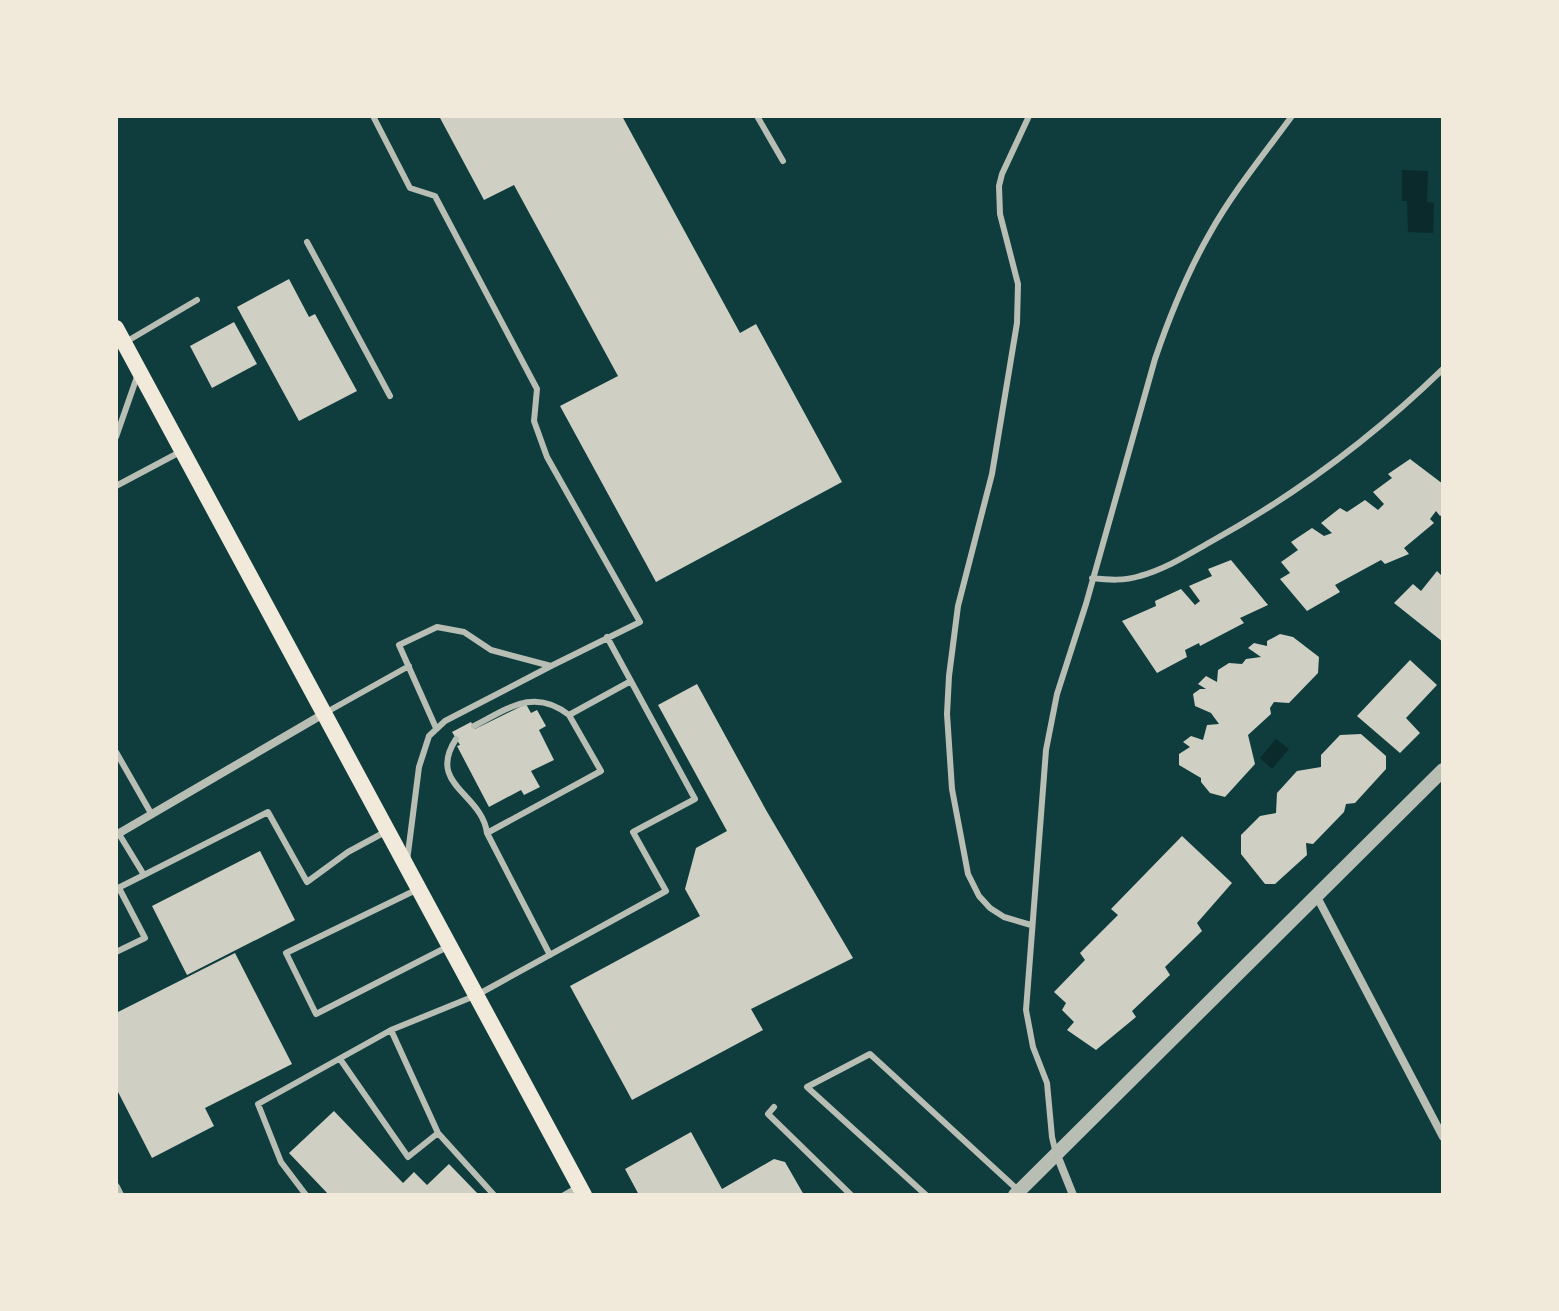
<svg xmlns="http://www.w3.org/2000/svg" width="1559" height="1311" font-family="Inter,sans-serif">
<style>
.water{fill:#0a2a2b}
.building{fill:#cfcfc3}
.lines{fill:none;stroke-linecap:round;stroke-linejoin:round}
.service{stroke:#b8beb3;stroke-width:6}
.minor{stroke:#b8beb3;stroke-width:8}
.tertiary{stroke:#b8beb3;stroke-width:14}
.secondary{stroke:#f1e9da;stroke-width:16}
</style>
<rect width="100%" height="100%" fill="#0f3d3e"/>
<path class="water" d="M 1402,170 L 1428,171 L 1427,202 L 1434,203 L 1433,233 L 1408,232 L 1407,201 L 1402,201 Z
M 1276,739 L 1289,749 L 1272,769 L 1260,758 Z"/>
<path class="building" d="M 439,116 L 622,116 L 740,333 L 756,324 L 842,482 L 656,582 L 560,406 L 618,376 L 514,185 L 484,200 Z
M 289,279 L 309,317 L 315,314 L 357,391 L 299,421 L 237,307 Z
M 234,322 L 257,364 L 212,388 L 190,346 Z
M 1410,459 L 1443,484 L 1443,514 L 1440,516 L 1436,511 L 1430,519 L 1434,523 L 1404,548 L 1409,554 L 1385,564 L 1381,560 L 1335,585 L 1340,592 L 1307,611 L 1280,579 L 1290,573 L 1281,562 L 1298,550 L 1291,542 L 1312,528 L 1324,536 L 1332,533 L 1321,523 L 1340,508 L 1347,512 L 1365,500 L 1378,510 L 1384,504 L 1373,492 L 1392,478 L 1388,474 Z
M 1231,560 L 1268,605 L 1240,618 L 1244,623 L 1200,646 L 1199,643 L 1185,650 L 1187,657 L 1157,673 L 1122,621 L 1156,606 L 1155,601 L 1181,589 L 1195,605 L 1200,601 L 1189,586 L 1212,576 L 1208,569 Z
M 1437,571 L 1443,577 L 1443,642 L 1394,603 L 1413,584 L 1421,591 Z
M 1280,634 L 1293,637 L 1319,657 L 1318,673 L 1289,703 L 1274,702 L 1270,708 L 1271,714 L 1248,735 L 1255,764 L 1225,797 L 1210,793 L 1201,782 L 1201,778 L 1179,765 L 1179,754 L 1190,747 L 1183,742 L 1191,736 L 1203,740 L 1207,725 L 1219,724 L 1211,713 L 1195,706 L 1193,694 L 1200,689 L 1206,689 L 1198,684 L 1206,676 L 1217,682 L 1218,670 L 1229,663 L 1242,664 L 1246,659 L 1261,657 L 1248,648 L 1254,643 L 1267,646 L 1267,641 Z
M 1410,660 L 1437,685 L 1406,718 L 1420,733 L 1400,753 L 1357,716 Z
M 697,684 L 766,810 L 853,958 L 751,1009 L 763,1030 L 632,1100 L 570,986 L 700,916 L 685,889 L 696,848 L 727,831 L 658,705 Z
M 526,704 L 531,713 L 537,710 L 546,726 L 539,730 L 554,760 L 531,771 L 540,787 L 524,795 L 521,790 L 489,807 L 457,746 L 460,745 L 452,732 L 471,722 L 475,729 Z
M 1361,734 L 1386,756 L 1386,769 L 1355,803 L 1346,804 L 1344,812 L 1313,844 L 1306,843 L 1307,855 L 1275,884 L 1265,884 L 1241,854 L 1241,835 L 1260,816 L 1276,813 L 1277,793 L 1297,771 L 1321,767 L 1321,755 L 1340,735 Z
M 1182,836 L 1232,883 L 1197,923 L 1202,931 L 1165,967 L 1170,975 L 1132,1011 L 1136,1017 L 1096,1050 L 1067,1030 L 1074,1022 L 1062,1010 L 1066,1003 L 1054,992 L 1085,960 L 1080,953 L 1118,915 L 1111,909 Z
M 260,851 L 295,920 L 187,975 L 152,906 Z
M 235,953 L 292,1064 L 205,1108 L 214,1126 L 152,1158 L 116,1088 L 116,1013 Z
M 334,1111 L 403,1183 L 414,1172 L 427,1185 L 449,1164 L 479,1195 L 329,1195 L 289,1153 Z
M 691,1132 L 722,1189 L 774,1159 L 785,1162 L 804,1195 L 639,1195 L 625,1169 Z"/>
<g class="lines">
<path class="service" d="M 373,116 L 410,188 L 435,196 L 537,389 L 534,421 L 547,457 L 640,622 L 551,666 L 491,650 L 464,632 L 437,627 L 399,645 L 436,728
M 757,116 L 783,161
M 1029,116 L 1002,174 L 999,186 L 1000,214 L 1018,284 L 1017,323 L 992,474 L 958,606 L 949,676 L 947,714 L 952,789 L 968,874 L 979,896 L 990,908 L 1004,917 L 1031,925
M 307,242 L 390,396
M 124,343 L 197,300
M 116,437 L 138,374
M 116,486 L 180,452
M 1092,578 C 1109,580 1124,581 1140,576 C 1166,569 1189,554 1212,541 C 1297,494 1373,437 1443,369
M 325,713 L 409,666
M 474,726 C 507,709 534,687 569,715
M 456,739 C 426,785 482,793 487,833
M 116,752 L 152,815
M 407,861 L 419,767 L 429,736 L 445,721 L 551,666
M 144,875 L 268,812 L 307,882 L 348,852 L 385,832
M 118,888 L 144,875 L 119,834
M 416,890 L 286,953 L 316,1014 L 449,946
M 116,952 L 145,938 L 119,888
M 550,955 L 487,833 L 601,771 L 569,715 L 631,681
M 340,1059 L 408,1157 L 438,1133
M 774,1107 L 768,1114 L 851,1195
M 1056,1154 L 1052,1137 L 1047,1083 L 1033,1047 L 1026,1010 L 1046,750 L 1057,694 L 1086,604 L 1155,359 C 1170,315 1187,273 1210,233 C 1233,192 1264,154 1292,116
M 306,1195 L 281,1162 L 258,1104 L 391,1030
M 494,1195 L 438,1133 L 391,1030 L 477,995 L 666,891 L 633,832 L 695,799 L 607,637
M 564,1195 L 576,1188
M 926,1195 L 807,1087 L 870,1054 L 1019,1191"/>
<path class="minor" d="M 116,835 L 325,713
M 1316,895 L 1443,1137
M 1057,1155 L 1073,1195
M 116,1187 L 120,1195"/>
<path class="tertiary" d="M 1015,1195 L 1443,770"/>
<path class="secondary" d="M 116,328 L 584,1195"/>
</g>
<rect width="1559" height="1311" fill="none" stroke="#f1e9da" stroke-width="236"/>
</svg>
